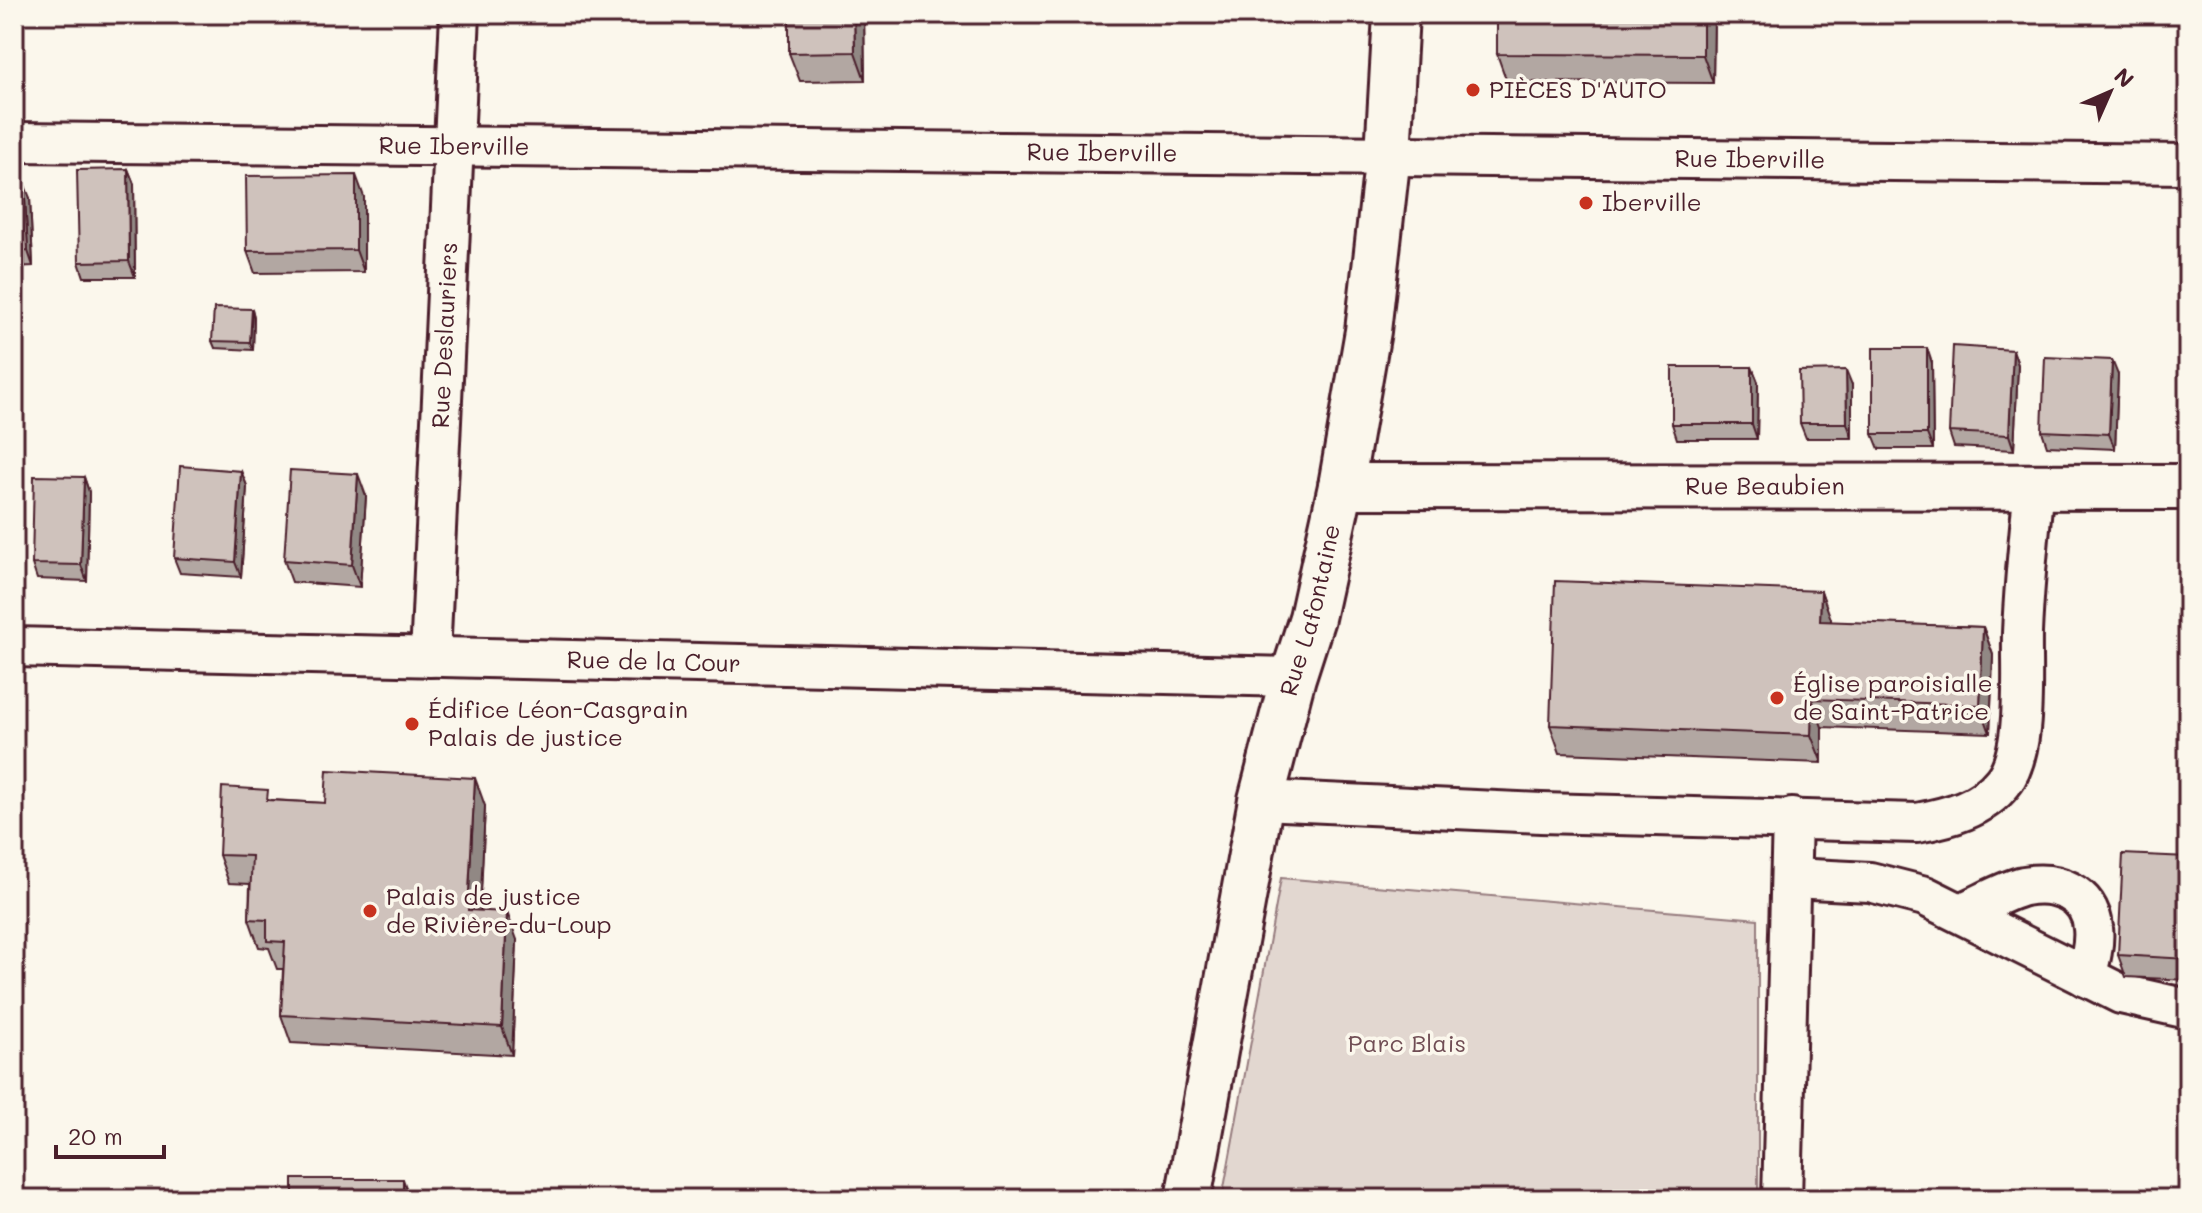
<svg xmlns="http://www.w3.org/2000/svg" width="2202" height="1213" font-family="Mali,sans-serif">
<style>
.green{fill:#e2d7d0;stroke:#967b7e;stroke-width:2}
.lines{fill:none;stroke-linecap:round;stroke-linejoin:round}
.minor-casing{stroke:#4a1f2b;stroke-width:44}
.major-casing{stroke:#4a1f2b;stroke-width:50}
.minor{stroke:#fbf7ec;stroke-width:38}
.major{stroke:#fbf7ec;stroke-width:44}
.wall{fill:#b2a7a2;stroke:#4a1f2b;stroke-width:2}
.shaded-wall{fill:#918884;stroke:#4a1f2b;stroke-width:2}
.building{fill:#cfc2bc;stroke:#4a1f2b;stroke-width:2}
.poi-dot{fill:#c8321e;stroke:#fbf7ec;stroke-width:3}
.labels{text-anchor:middle;stroke-width:7;stroke-linejoin:round;paint-order:stroke}
.poi-label{font-size:24px;fill:#4a1f2b;stroke:#fbf7ec;text-anchor:start}
.street-label{font-size:24px;fill:#4a1f2b;stroke:#fbf7ec}
.park-label{font-size:24px;fill:#704d54;stroke:#fbf7ec}
</style>
<rect width="100%" height="100%" fill="#fbf7ec"/>
<filter id="ink" filterUnits="userSpaceOnUse"><feTurbulence type="fractalNoise" baseFrequency=".0125" numOctaves="2"/><feDisplacementMap in="SourceGraphic" scale="16" xChannelSelector="R" yChannelSelector="G"/><feConvolveMatrix kernelMatrix="1 2 1 2 8 2 1 2 1" color-interpolation-filters="sRGB"/></filter>
<g filter="url(#ink)">
<path class="green" d="M 1281,878 L 1758,919 L 1758,1199 L 1222,1199 Z"/>
<g class="lines">
<g class="minor-casing">
<g id="minor">
<path id="s1" d="M 14,142 L 2188,164"/>
<path id="s2" d="M 14,647 L 1293,677"/>
<path id="s3" d="M 430,657 L 460,14"/>
<path d="M 1261,800 L 1541,813 L 1917,823 C 1949,817 1982,809 2003,782 C 2028,752 2021,671 2022,633 C 2024,584 2029,535 2034,486"/>
<path d="M 1791,878 L 1870,882 L 1925,896 L 2121,994 L 2188,1009"/>
<path d="M 1961,913 C 1981,905 2003,891 2024,886 C 2055,880 2090,892 2093,928 C 2095,944 2090,962 2086,977"/>
<path d="M 1782,1199 L 1792,818"/>
</g>
</g>
<g class="major-casing">
<g id="major">
<path id="s4" d="M 1341,486 L 2188,487"/>
<path id="s5" d="M 1188,1199 L 1261,800 L 1293,677 L 1312,618 L 1341,486 L 1368,331 L 1388,154 L 1396,14"/>
</g>
</g>
<use href="#minor" class="minor"/>
<use href="#major" class="major"/>
</g>
<path class="wall" d="M 789,14 L 864,14 L 865,80 L 800,81 L 789,53 Z
M 1714,14 L 1713,83 L 1507,82 L 1497,54 Z
M 128,169 L 134,184 L 135,277 L 84,277 L 79,262 Z
M 14,183 L 30,198 L 33,266 L 14,267 Z
M 364,197 L 364,272 L 255,273 L 247,251 Z
M 252,309 L 254,317 L 253,350 L 215,348 L 212,341 Z
M 2013,350 L 2018,365 L 2014,450 L 1954,447 L 1949,432 Z
M 1932,363 L 1933,449 L 1879,449 L 1873,434 Z
M 1752,367 L 1758,382 L 1757,439 L 1677,439 L 1672,424 Z
M 2118,375 L 2115,449 L 2047,446 L 2042,431 Z
M 1852,385 L 1852,438 L 1806,438 L 1800,423 Z
M 241,471 L 247,486 L 241,577 L 180,573 L 174,558 Z
M 84,477 L 89,492 L 87,581 L 37,579 L 32,564 Z
M 366,496 L 360,587 L 292,582 L 284,560 Z
M 1821,591 L 1831,622 L 1983,627 L 1993,655 L 1990,733 L 1822,727 L 1822,763 L 1560,753 L 1550,725 Z
M 271,800 L 325,803 L 485,806 L 480,910 L 517,940 L 512,1055 L 291,1043 L 281,1015 L 283,969 L 277,969 L 269,948 L 259,947 L 249,919 L 250,884 L 229,883 L 219,855 Z
M 2188,857 L 2188,980 L 2126,977 L 2118,955 Z"/>
<path class="shaded-wall" d="M 854,14 L 864,14 L 865,80 L 855,52 Z
M 1703,14 L 1714,14 L 1713,83 L 1703,55 Z
M 128,169 L 134,184 L 135,277 L 129,261 Z
M 356,175 L 364,197 L 364,272 L 356,250 Z
M 24,183 L 30,198 L 33,266 L 28,251 Z
M 252,309 L 254,317 L 253,350 L 250,342 Z
M 1927,348 L 1932,363 L 1933,449 L 1927,434 Z
M 2013,350 L 2018,365 L 2014,450 L 2009,435 Z
M 2112,360 L 2118,375 L 2115,449 L 2109,434 Z
M 1752,367 L 1758,382 L 1757,439 L 1752,424 Z
M 1846,370 L 1852,385 L 1852,438 L 1847,423 Z
M 241,471 L 247,486 L 241,577 L 235,562 Z
M 358,474 L 366,496 L 360,587 L 352,565 Z
M 84,477 L 89,492 L 87,581 L 81,565 Z
M 1821,591 L 1831,619 L 1830,649 L 1820,621 Z
M 1983,627 L 1993,655 L 1990,733 L 1980,705 Z
M 1812,699 L 1822,727 L 1822,763 L 1811,735 Z
M 475,778 L 485,806 L 479,938 L 468,910 Z
M 507,912 L 517,940 L 512,1055 L 502,1027 Z
M 403,1179 L 410,1199 L 403,1199 Z"/>
<path class="building" d="M 789,14 L 854,14 L 855,52 L 789,53 Z
M 1497,14 L 1703,14 L 1703,55 L 1497,54 Z
M 128,169 L 129,261 L 79,262 L 77,170 Z
M 356,175 L 356,250 L 247,251 L 246,176 Z
M 14,183 L 24,183 L 28,251 L 14,252 Z
M 214,308 L 252,309 L 250,342 L 212,341 Z
M 1953,346 L 2013,350 L 2009,435 L 1949,432 Z
M 1873,348 L 1927,348 L 1927,434 L 1873,434 Z
M 2045,357 L 2112,360 L 2109,434 L 2042,431 Z
M 1672,367 L 1752,367 L 1752,424 L 1672,424 Z
M 1846,370 L 1847,423 L 1800,423 L 1799,371 Z
M 180,466 L 241,471 L 235,562 L 174,558 Z
M 290,470 L 358,474 L 352,565 L 284,560 Z
M 34,476 L 84,477 L 81,565 L 32,564 Z
M 1555,581 L 1821,591 L 1820,621 L 1983,627 L 1980,705 L 1812,699 L 1811,735 L 1550,725 Z
M 327,770 L 475,778 L 468,910 L 507,912 L 502,1027 L 281,1015 L 285,942 L 267,941 L 267,920 L 249,919 L 252,856 L 219,855 L 222,787 L 268,790 L 267,800 L 325,803 Z
M 2123,854 L 2188,857 L 2188,959 L 2118,955 Z
M 293,1179 L 403,1179 L 403,1199 L 293,1199 Z"/>
</g>
<g class="poi-dot">
<circle cx="1473" cy="90" r="8"/>
<circle cx="1586" cy="203" r="8"/>
<circle cx="1777" cy="698" r="8"/>
<circle cx="412" cy="724" r="8"/>
<circle cx="370" cy="911" r="8"/>
</g>
<g class="labels">
<g class="poi-label">
<text x="1489" y="98">PIÈCES D'AUTO</text>
<text x="1602" y="211">Iberville</text>
<text x="1793" y="692">Église paroisialle<tspan x="1793" dy="28">de Saint-Patrice</tspan></text>
<text x="428" y="718">Édifice Léon-Casgrain<tspan x="428" dy="28">Palais de justice</tspan></text>
<text x="386" y="905">Palais de justice<tspan x="386" dy="28">de Rivière-du-Loup</tspan></text>
</g>
<g class="street-label">
<text dy="8" stroke="none"><textPath href="#s1" startOffset="440">Rue Iberville</textPath></text>
<text dy="8" stroke="none"><textPath href="#s1" startOffset="1088">Rue Iberville</textPath></text>
<text dy="8" stroke="none"><textPath href="#s1" startOffset="1736">Rue Iberville</textPath></text>
<text dy="8" stroke="none"><textPath href="#s3" startOffset="322">Rue Deslauriers</textPath></text>
<text dy="8" stroke="none"><textPath href="#s4" startOffset="424">Rue Beaubien</textPath></text>
<text dy="8" stroke="none"><textPath href="#s5" startOffset="602">Rue Lafontaine</textPath></text>
<text dy="8" stroke="none"><textPath href="#s2" startOffset="640">Rue de la Cour</textPath></text>
</g>
<g class="park-label">
<text x="1407" y="1052">Parc Blais</text>
</g>
</g>
<rect width="2202" height="1213" fill="none" stroke="#fbf7ec" stroke-width="48"/>
<rect x="24" y="24" width="2154" height="1165" fill="none" stroke="#4a1f2b" stroke-width="3" filter="url(#ink)"/>
<g transform="translate(2110 92) rotate(45)" stroke="#fbf7ec" stroke-width="6" paint-order="stroke">
<path d="M0-6L14 30L0 20L-14 30Z" fill="#4a1f2b"/>
<text y="-12" font-size="22" font-weight="bold" text-anchor="middle" fill="#4a1f2b">N</text>
</g>
<path d="M56 1145v12h108v-12" fill="none" stroke="#4a1f2b" stroke-width="4"/>
<text x="68" y="1145" font-size="24" fill="#4a1f2b" stroke="#fbf7ec" stroke-width="6" paint-order="stroke">20 m</text>
</svg>
